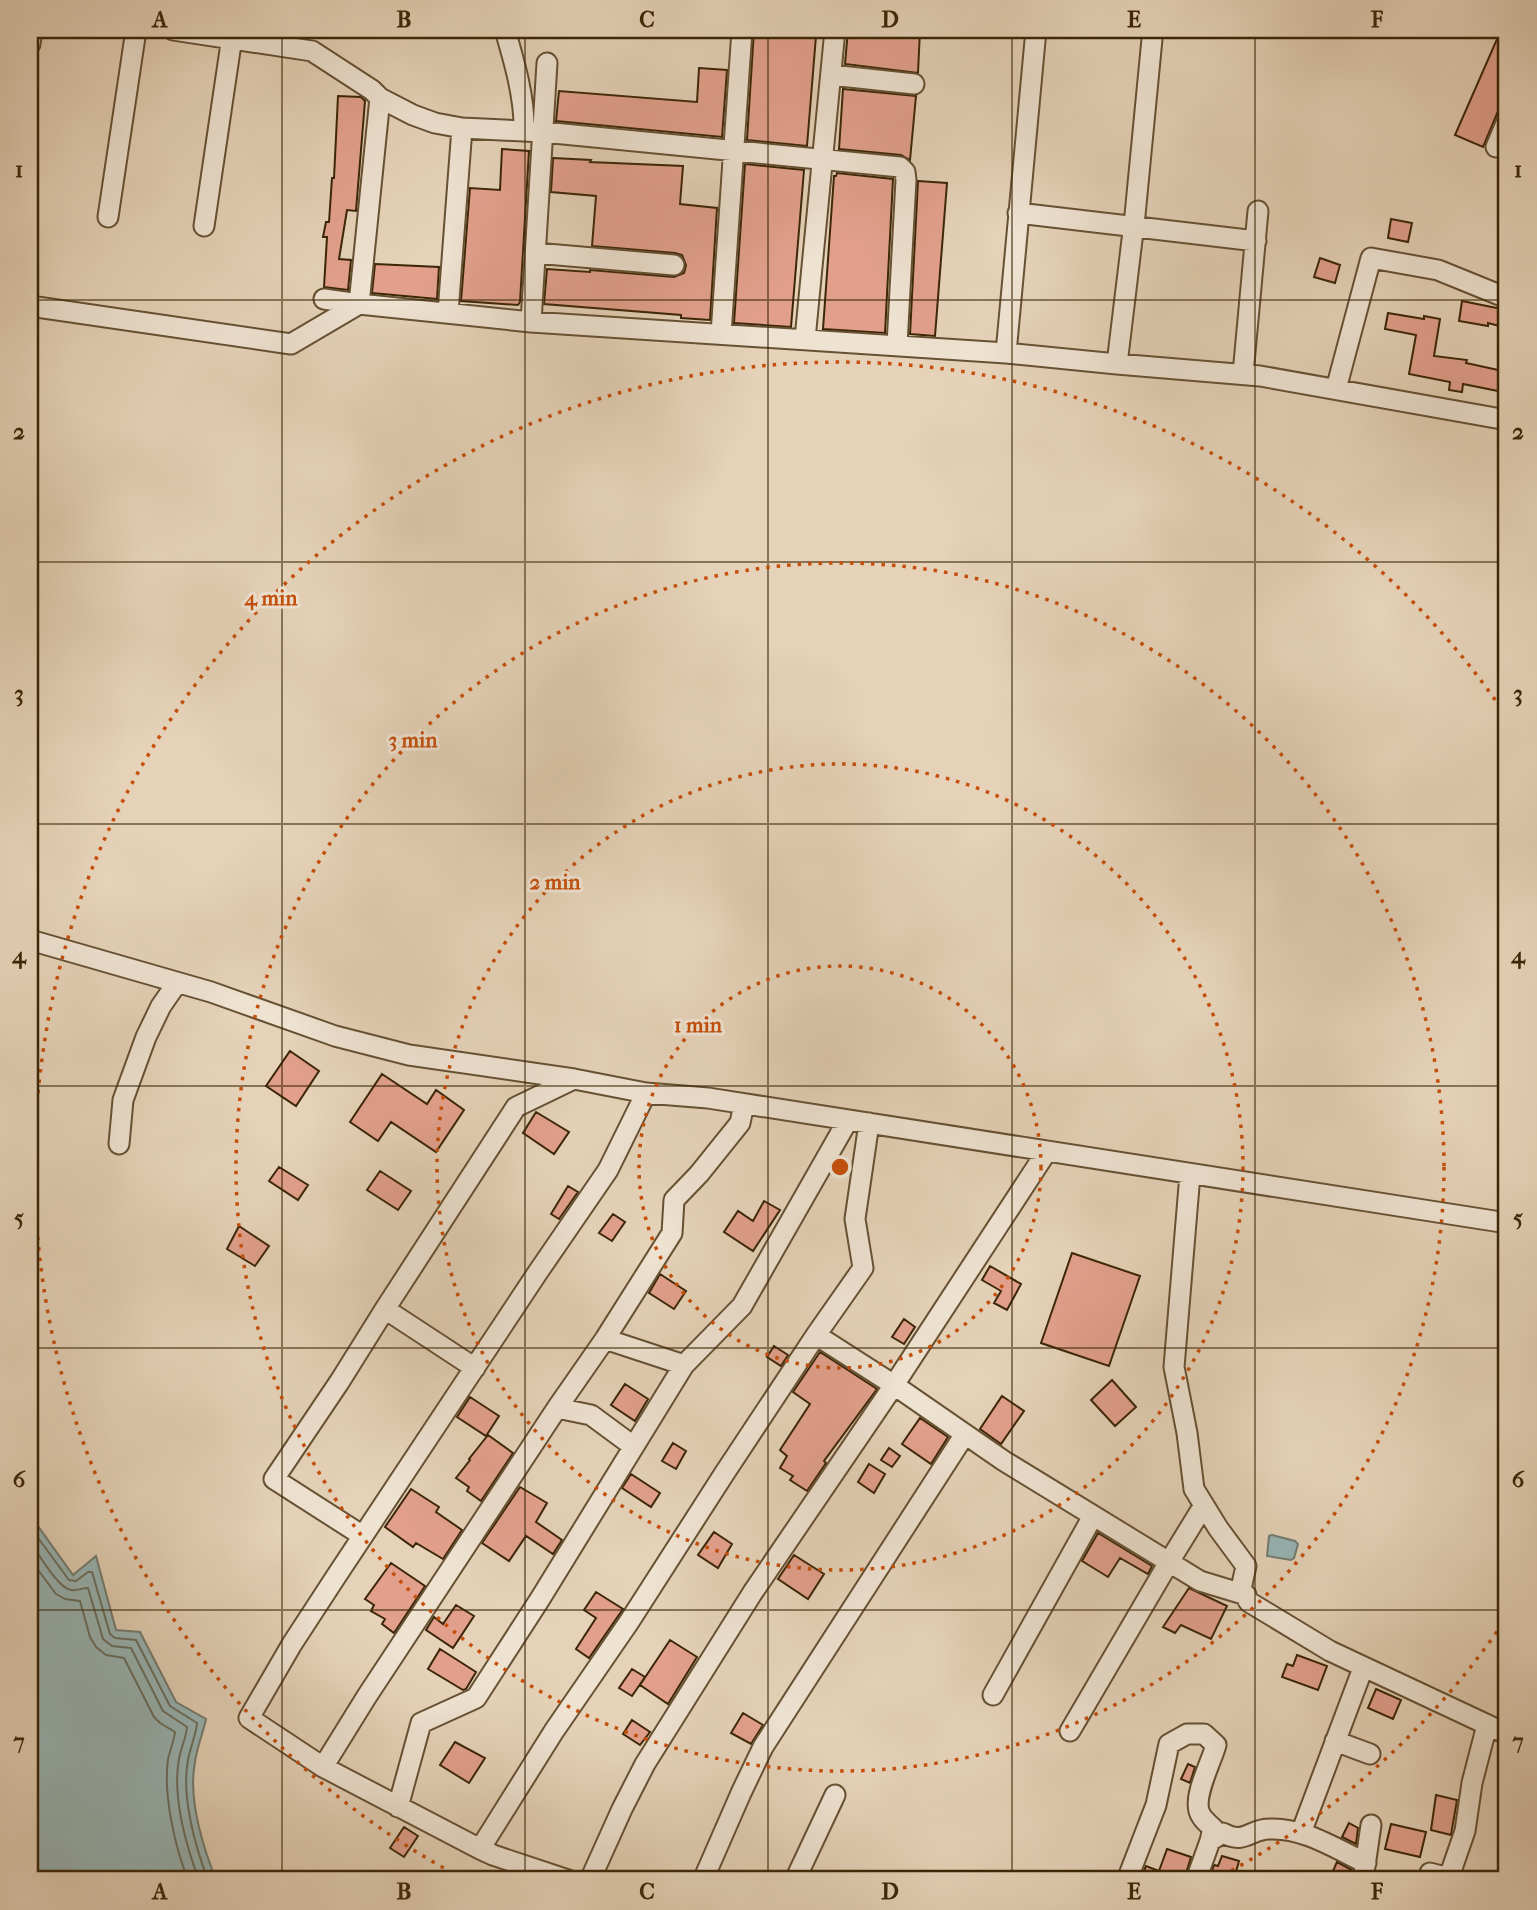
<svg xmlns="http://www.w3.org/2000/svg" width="1537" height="1910" font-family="'IM FELL French Canon',serif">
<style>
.water{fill:#98b6b7;stroke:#737c71;stroke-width:2}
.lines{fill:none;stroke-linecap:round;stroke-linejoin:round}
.shore{stroke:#6a6e5f;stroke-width:2}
.building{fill:#e2a08c;stroke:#3b2607;stroke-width:2}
.minor-casing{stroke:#665133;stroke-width:23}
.minor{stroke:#eee2d1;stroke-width:19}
.grid{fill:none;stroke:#3b2607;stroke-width:2;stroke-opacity:0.55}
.ring{fill:none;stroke:#c54f0b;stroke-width:3.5;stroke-dasharray:3.5 7}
.centre{fill:#c54f0b;stroke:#eee2d1;stroke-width:3.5}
.ring-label{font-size:21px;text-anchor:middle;font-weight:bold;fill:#c54f0b;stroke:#eee2d1;stroke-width:6;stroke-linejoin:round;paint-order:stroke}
.neatline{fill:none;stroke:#3b2607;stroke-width:2.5}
.grid-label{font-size:23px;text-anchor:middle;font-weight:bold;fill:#3b2607}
</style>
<rect width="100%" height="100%" fill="#e5d2b8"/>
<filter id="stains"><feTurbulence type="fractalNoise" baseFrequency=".00286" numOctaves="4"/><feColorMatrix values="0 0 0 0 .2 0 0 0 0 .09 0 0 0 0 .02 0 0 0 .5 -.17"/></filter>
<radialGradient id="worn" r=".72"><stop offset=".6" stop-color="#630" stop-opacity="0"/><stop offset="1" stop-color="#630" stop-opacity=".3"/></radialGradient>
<path class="water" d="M 30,1515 L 73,1575 L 96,1556 L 116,1630 L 140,1632 L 176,1702 L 206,1719 C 203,1733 197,1747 195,1762 C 188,1798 203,1847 216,1880 L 30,1880 Z
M 1272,1535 L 1295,1541 L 1298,1544 L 1294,1558 L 1291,1560 L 1267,1556 L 1269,1536 Z"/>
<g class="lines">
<path class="shore" d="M 30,1527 L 69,1580 L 76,1581 L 88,1572 L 92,1572 L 110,1634 L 115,1638 L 136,1640 L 170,1706 L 197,1723 C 196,1735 190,1748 188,1760 C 181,1796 195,1846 208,1880
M 30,1542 C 38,1553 58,1588 71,1590 C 77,1591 82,1588 88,1588 L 103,1639 L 112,1646 L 131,1648 L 163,1711 L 187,1727 C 186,1738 181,1748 179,1759 C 172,1796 186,1846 199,1880
M 30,1559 L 56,1594 L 65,1599 L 80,1601 L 90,1637 L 96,1647 L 106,1655 L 124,1658 L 154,1717 L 160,1723 L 175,1732 C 174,1741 170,1750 168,1759 C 163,1795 175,1847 188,1880"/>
</g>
<path class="building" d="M 754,30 L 781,32 L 781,34 L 816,36 L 807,146 L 747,140 Z
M 848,30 L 920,30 L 918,73 L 845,64 Z
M 1501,30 L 1507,30 L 1507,90 L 1483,147 L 1455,135 Z
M 699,68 L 727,70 L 722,137 L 556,121 L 559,91 L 697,102 Z
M 843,89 L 916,96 L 910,160 L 901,155 L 839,149 Z
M 338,96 L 361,97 L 365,101 L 356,211 L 347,210 L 339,259 L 351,260 L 348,290 L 324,287 L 327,237 L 323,237 L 326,222 L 329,222 L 332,178 L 334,178 Z
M 502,149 L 529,151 L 520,302 L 518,305 L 461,301 L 470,188 L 500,190 Z
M 553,158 L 591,160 L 590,162 L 683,166 L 680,204 L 717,208 L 710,320 L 681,318 L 681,315 L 544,304 L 547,269 L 590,272 L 590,270 L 674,277 L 684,273 L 686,265 L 682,255 L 675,253 L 592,246 L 596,196 L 551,192 Z
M 745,164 L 804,170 L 791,327 L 734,323 Z
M 837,173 L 893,179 L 885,333 L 823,329 L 834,176 L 836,176 Z
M 918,181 L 947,183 L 935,336 L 910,334 Z
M 1391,219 L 1412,223 L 1408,242 L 1388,238 Z
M 1320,258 L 1340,265 L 1335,283 L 1314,277 Z
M 375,264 L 439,267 L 437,299 L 372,293 Z
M 1462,301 L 1507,310 L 1507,328 L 1488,323 L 1488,326 L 1459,321 Z
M 1388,313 L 1424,319 L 1424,316 L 1440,319 L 1434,356 L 1467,360 L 1466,363 L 1503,371 L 1498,391 L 1463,384 L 1462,392 L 1449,390 L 1450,382 L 1409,374 L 1416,335 L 1385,329 Z
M 290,1051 L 319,1071 L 296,1106 L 266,1086 Z
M 382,1074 L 427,1104 L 436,1090 L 464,1110 L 436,1152 L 391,1122 L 378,1141 L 350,1122 Z
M 536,1112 L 569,1132 L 554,1154 L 523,1133 Z
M 279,1167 L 308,1185 L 298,1200 L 269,1181 Z
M 380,1171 L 411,1191 L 398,1210 L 367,1190 Z
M 568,1186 L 578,1192 L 559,1219 L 551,1214 Z
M 764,1201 L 780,1210 L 753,1251 L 724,1232 L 738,1211 L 753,1221 Z
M 613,1214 L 625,1222 L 612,1241 L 599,1233 Z
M 239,1226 L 269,1246 L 255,1266 L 227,1249 Z
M 1072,1253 L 1140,1276 L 1109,1366 L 1041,1343 Z
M 990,1266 L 1021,1284 L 1007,1310 L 994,1303 L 1001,1291 L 982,1280 Z
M 660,1274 L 686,1291 L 674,1309 L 649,1293 Z
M 904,1319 L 915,1327 L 904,1344 L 892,1337 Z
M 774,1346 L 788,1355 L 781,1366 L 767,1357 Z
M 820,1352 L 877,1389 L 824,1461 L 826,1463 L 807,1491 L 790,1480 L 793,1476 L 780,1468 L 787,1456 L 780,1450 L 810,1404 L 793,1392 Z
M 1112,1380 L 1136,1407 L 1115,1426 L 1091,1400 Z
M 625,1384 L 648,1399 L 635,1421 L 611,1405 Z
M 1002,1396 L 1024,1411 L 1001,1444 L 980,1429 Z
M 470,1397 L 499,1416 L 486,1436 L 457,1417 Z
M 920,1418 L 948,1437 L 931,1464 L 902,1444 Z
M 488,1435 L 513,1453 L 481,1501 L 467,1491 L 469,1487 L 456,1478 L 470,1460 L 469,1459 Z
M 673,1443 L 686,1451 L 676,1469 L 662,1461 Z
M 889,1448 L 900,1456 L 892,1467 L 881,1460 Z
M 869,1464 L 885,1474 L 874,1493 L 858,1482 Z
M 631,1474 L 660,1493 L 651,1507 L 622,1488 Z
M 520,1487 L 547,1503 L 536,1522 L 562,1540 L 553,1554 L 526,1536 L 509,1561 L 482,1543 Z
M 411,1489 L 439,1507 L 436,1512 L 462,1530 L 443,1559 L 416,1543 L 413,1547 L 385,1527 Z
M 714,1532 L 732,1544 L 718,1568 L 698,1555 Z
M 1098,1533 L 1152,1566 L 1148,1574 L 1120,1558 L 1108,1577 L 1082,1561 Z
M 794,1555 L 824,1574 L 808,1599 L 778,1579 Z
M 391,1563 L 425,1586 L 394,1633 L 382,1624 L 385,1619 L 371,1611 L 374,1605 L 365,1599 Z
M 1189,1588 L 1227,1606 L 1211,1639 L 1181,1625 L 1175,1633 L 1163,1627 Z
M 596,1592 L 623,1609 L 589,1658 L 576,1649 L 596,1618 L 584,1610 Z
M 456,1605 L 474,1616 L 453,1648 L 426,1630 L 434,1617 L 443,1624 Z
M 670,1640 L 697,1657 L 668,1704 L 640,1685 Z
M 440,1649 L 476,1672 L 466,1689 L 463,1690 L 428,1669 Z
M 1297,1655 L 1327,1666 L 1318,1690 L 1282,1677 L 1287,1664 L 1293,1666 Z
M 632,1669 L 645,1677 L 632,1696 L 619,1688 Z
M 1376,1689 L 1401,1700 L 1393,1719 L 1368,1708 Z
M 743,1713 L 763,1725 L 751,1744 L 731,1733 Z
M 632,1720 L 650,1732 L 640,1745 L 623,1734 Z
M 455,1742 L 485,1758 L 469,1783 L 440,1765 Z
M 1188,1764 L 1195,1767 L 1190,1783 L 1181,1779 Z
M 1436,1795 L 1457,1800 L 1451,1835 L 1431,1830 Z
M 1349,1823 L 1358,1828 L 1356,1844 L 1342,1837 Z
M 1391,1824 L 1426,1832 L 1420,1857 L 1385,1849 Z
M 404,1827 L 418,1836 L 404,1857 L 390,1848 Z
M 1167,1849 L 1191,1857 L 1184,1880 L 1140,1880 L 1146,1866 L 1159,1871 Z
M 1222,1856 L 1239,1861 L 1236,1872 L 1252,1878 L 1252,1880 L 1209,1880 L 1214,1865 L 1218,1866 Z
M 1337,1862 L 1352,1870 L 1351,1880 L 1329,1880 Z"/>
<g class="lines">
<g class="minor-casing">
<path id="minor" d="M 173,30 L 312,51 L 372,90 L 380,98 L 413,115 L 435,123 L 462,128 L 543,132 L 900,167 L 905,172 L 906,180 L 897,345
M 505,30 C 514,61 525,98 524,131
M 30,44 L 32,30
M 831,75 L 914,84
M 1496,147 L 1507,121
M 1018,213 L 1256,241
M 108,217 L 136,30
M 204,226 L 233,30
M 535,253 L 674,265
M 324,299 L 359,304 L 531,322 L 1006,353 L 1117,364 L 1260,376 L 1507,420
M 30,306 L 291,344 L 359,304 L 380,98
M 448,313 L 462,128
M 531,322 L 547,63
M 721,334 L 742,30
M 805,339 L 835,30
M 1006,353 L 1036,30
M 1117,364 L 1135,215 L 1152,39
M 1243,374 L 1258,211
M 1336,389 L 1371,258 L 1438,270 L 1507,298
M 30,940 L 211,992 L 335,1036 L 409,1055 L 574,1079 L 646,1093 L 708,1098 L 1507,1223
M 119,1144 L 123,1100 L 146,1037 L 161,1006 L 177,983
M 1190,1174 L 1174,1367 L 1187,1433 L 1194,1489 L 1218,1528 L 1246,1566 L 1241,1589 L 1249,1602 L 1330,1651 L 1507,1734
M 385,1309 L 475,1368
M 816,1335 L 894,1385 L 1004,1461 L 1200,1581 L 1246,1595
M 605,1339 L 672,1233 L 674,1200 L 699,1174 L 740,1123 L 744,1104
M 557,1408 L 605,1339 L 684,1365
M 363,1536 L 274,1479 L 340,1381 L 385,1309 L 516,1107 L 574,1079
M 993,1695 L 1093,1516
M 1070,1731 L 1169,1562 L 1204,1505
M 1335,1741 L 1370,1754
M 323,1767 L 367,1696 L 557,1408 L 591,1415 L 633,1446
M 398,1807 L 421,1723 L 476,1698 L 540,1599 L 684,1365 L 742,1306 L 848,1120
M 1301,1833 L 1363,1668
M 1210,1841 L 1223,1833 C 1245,1845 1250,1829 1269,1829 C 1303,1827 1336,1849 1366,1863
M 480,1849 L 554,1731 L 629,1622 L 724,1474 L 816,1335 L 863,1268 L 855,1219 L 869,1123
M 1430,1873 L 1449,1878
M 568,1880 L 493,1855 L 480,1849 L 323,1767 L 249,1718 L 292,1644 L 337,1575 L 538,1272 L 608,1170 L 646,1093
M 590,1880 L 622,1809 L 645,1764 L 753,1592 L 894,1385 L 1047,1151
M 703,1880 L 741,1793 L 763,1747 L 965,1434
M 795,1880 L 835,1795
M 1127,1880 L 1156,1805 L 1169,1744 L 1187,1734 L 1204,1734 L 1216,1745 C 1211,1763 1194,1794 1199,1811 C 1201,1818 1207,1823 1213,1828 L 1210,1841 L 1196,1880
M 1363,1880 L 1371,1825
M 1448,1880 L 1465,1831 L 1472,1783 L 1487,1725"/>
</g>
<use href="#minor" class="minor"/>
</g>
<path class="grid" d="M 282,30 L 282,1880M 525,30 L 525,1880M 768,30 L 768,1880M 1012,30 L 1012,1880M 1255,30 L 1255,1880M 30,300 L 1507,300M 30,562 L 1507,562M 30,824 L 1507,824M 30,1086 L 1507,1086M 30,1348 L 1507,1348M 30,1610 L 1507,1610"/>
<g class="ring">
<circle cx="840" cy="1167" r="201"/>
<circle cx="840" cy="1167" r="403"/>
<circle cx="840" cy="1167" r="604"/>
<path d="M1503 1623A805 805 0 0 1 1218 1878M462 1878A805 805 0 1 1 1503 711"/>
</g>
<circle cx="840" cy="1167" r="10" class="centre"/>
<g class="ring-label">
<text x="271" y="605">4 min</text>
<text x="413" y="747">3 min</text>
<text x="555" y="889">2 min</text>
<text x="698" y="1032">1 min</text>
</g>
<rect width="1537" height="1910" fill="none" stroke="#e5d2b8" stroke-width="77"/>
<rect x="38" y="38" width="1460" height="1833" class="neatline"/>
<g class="grid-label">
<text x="160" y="27">A</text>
<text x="404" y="27">B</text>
<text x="647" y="27">C</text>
<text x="890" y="27">D</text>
<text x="1134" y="27">E</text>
<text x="1377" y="27">F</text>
<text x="19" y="177">1</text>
<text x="1518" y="177">1</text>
<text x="19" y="439">2</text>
<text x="1518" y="439">2</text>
<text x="19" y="701">3</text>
<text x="1518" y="701">3</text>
<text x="19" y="963">4</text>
<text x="1518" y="963">4</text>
<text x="19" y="1225">5</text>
<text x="1518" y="1225">5</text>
<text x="19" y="1487">6</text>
<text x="1518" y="1487">6</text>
<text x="19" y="1749">7</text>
<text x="1518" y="1749">7</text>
<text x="160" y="1899">A</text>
<text x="404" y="1899">B</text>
<text x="647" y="1899">C</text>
<text x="890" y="1899">D</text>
<text x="1134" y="1899">E</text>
<text x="1377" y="1899">F</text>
</g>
<rect width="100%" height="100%" filter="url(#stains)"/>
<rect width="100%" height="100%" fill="url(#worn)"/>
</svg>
